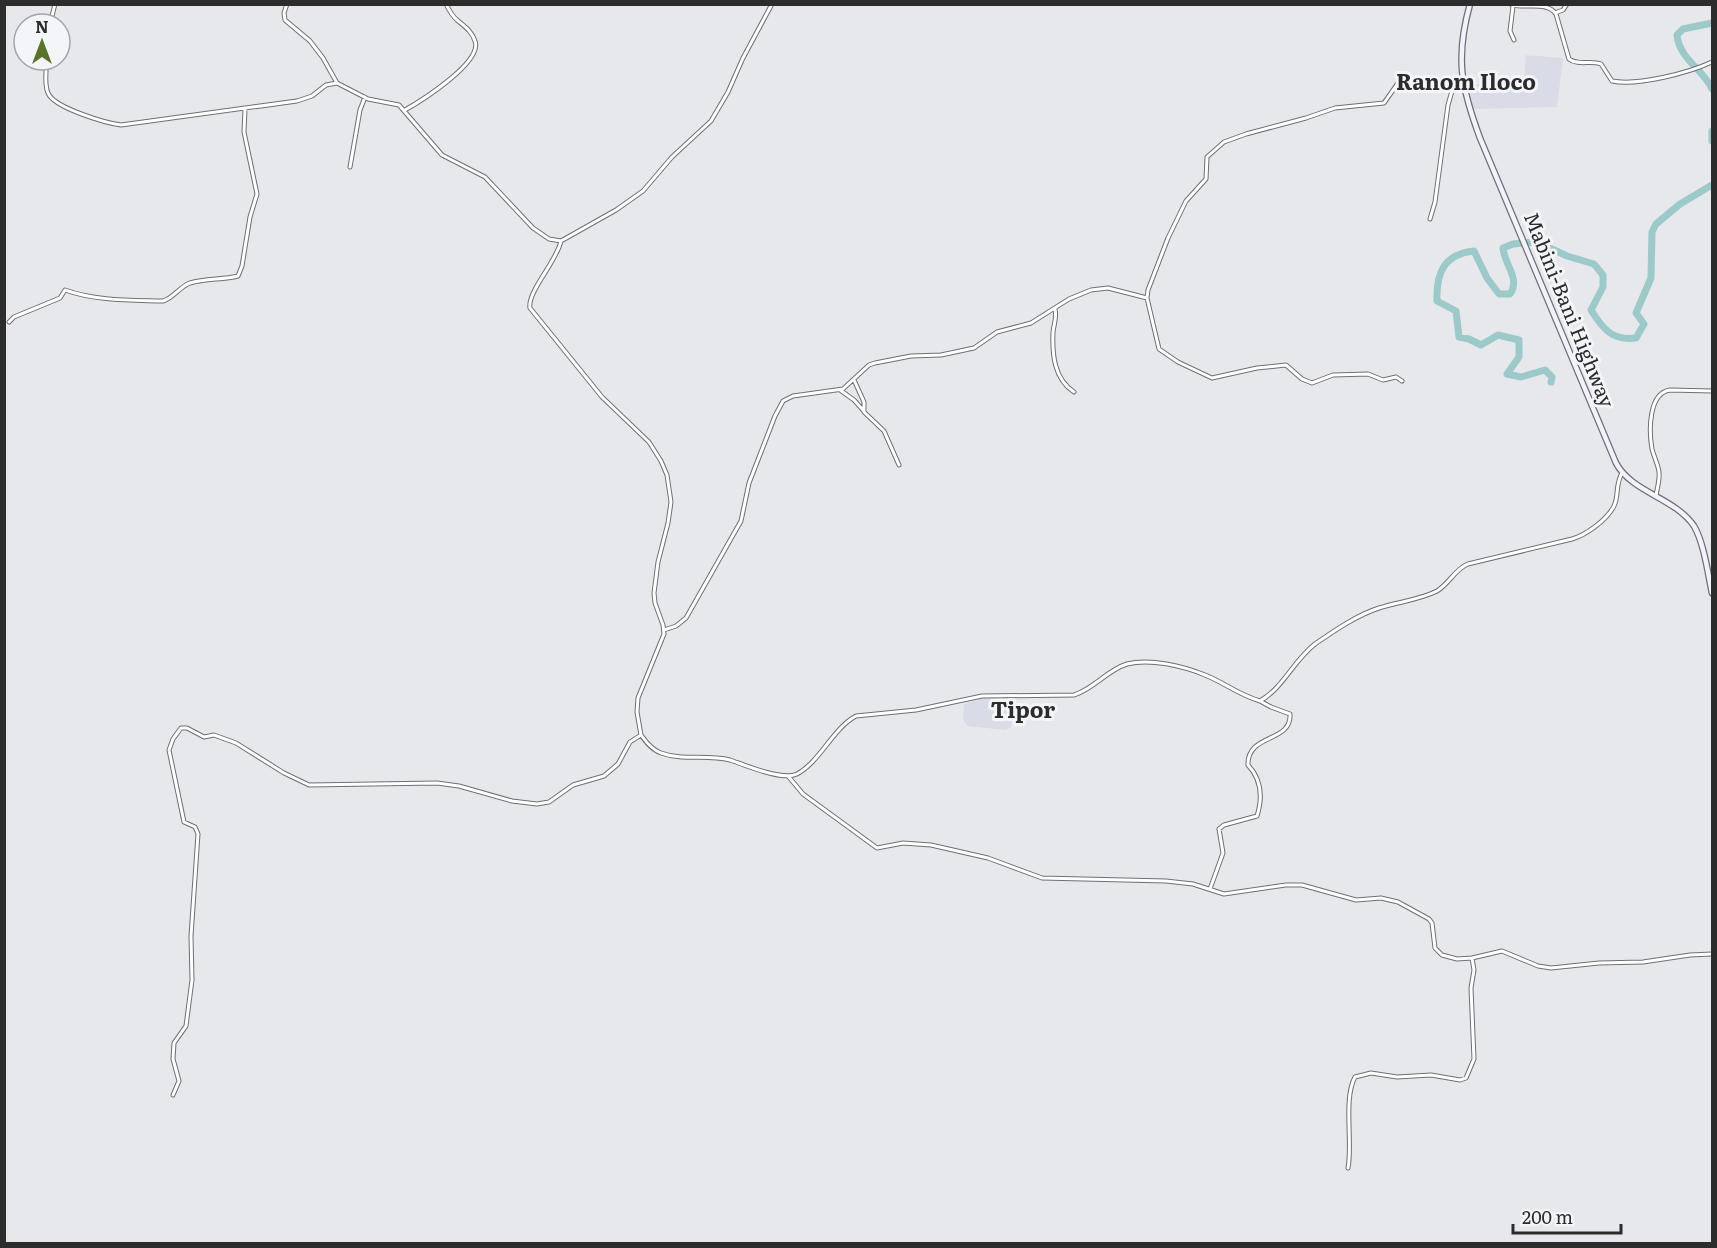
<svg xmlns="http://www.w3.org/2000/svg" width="1717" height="1248" font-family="Literata,serif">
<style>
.built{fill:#d9dce6}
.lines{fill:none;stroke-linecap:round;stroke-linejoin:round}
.river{stroke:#9cc9c9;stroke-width:7}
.street-casing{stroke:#6f7073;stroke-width:5}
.secondary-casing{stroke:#6f7073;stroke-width:7}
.street{stroke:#fff;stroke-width:3}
.secondary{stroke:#f3f2fc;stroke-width:4.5}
.labels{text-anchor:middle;stroke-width:6;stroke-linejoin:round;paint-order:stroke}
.street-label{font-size:20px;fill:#2c2c2d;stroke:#f4f5f9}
.quarter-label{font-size:22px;font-weight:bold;fill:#2c2c2d;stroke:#f4f5f9}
</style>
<rect width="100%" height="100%" fill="#e7e8eb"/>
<path class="built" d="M 1526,55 L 1563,58 L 1557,107 L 1471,109 L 1471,84 L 1487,85 L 1488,75 L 1521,78 L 1524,80 Z
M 983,698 L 1014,700 L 1011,727 L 1006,730 L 967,726 L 963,719 L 964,704 Z"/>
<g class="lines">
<path class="river" d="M 1712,23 L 1683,29 L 1677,35 C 1679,59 1704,70 1712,89
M 1712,131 L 1712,141
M 1551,382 L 1552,377 L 1545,370 L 1521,377 L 1507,374 L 1519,357 L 1519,340 L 1498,335 L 1481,345 L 1469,339 L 1459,337 L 1456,311 L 1437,301 C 1436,273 1444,254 1474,251 L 1487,278 L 1499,294 L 1510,294 C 1521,279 1504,264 1503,248 L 1513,244 L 1533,242 L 1541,244 L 1567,256 L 1594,264 L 1603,275 L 1603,287 L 1591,310 C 1603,329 1612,341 1636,338 L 1644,324 L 1636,313 L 1651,278 L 1652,232 L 1656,224 L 1680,204 L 1712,185"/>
<g class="street-casing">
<path id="street" d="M 287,4 L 284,13 L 285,20 L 310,41 L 323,58 L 337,83
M 1510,4 C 1524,10 1546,0 1556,14 L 1569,59 C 1578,66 1591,60 1601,64 L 1612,81 C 1638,86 1688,73 1712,62
M 1513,6 L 1510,31 L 1514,40
M 1555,13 L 1563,10 L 1567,4
M 50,24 L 55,4
M 47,60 C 46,70 44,84 48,93 C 54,108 106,123 121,125 L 297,101 L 312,96 L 326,85 L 337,83 L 368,99 L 399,105 L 442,155 L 485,177 L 533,228 L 549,239 L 561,241 L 616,210 L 643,191 L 672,157 L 711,121 L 728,92 L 743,58 L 772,4
M 405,110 C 421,101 483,62 475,41 C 472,31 464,26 457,20 C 452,16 449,10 446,4
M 350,167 L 360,110 L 365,97
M 1430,219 L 1435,202 L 1448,105 L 1454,84
M 1055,309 C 1057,318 1054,323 1053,332 C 1052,354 1054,379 1074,392
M 9,322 L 14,317 L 60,298 L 65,290 C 96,301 130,300 163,301 C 174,298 179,287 190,283 C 206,278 223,280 238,276 L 242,266 L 250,217 L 257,194 L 244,132 L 245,109
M 854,380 L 864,402 L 864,412 L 884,431 L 899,465
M 1402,381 L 1396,377 L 1383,380 L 1368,374 L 1333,375 L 1312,383 L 1302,379 L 1286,365 L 1257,368 L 1212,378 L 1178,362 L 1159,349 L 1147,298 L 1148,290 L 1168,238 L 1186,201 L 1206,179 L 1207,157 L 1224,142 L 1246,134 L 1306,118 L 1335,108 L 1384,103 L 1398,83 L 1417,81 L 1463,84
M 840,390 L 854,400 L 863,410
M 1656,496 C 1657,488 1660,480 1659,472 C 1658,464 1654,457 1652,449 C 1649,432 1648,393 1670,390 L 1712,391
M 664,630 L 676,626 L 686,618 L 741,521 L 749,483 L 775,416 L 783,401 L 793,396 L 843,389 L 869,365 L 875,363 L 911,356 L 941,355 L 974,348 L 997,332 L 1031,323 L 1069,299 L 1091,290 L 1108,288 L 1147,298
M 641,735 C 646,742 652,750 661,753 C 683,761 707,754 730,760 C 745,765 782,781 797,774 C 820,762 833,728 856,716 L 916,710 L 982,696 L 1074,695 C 1094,689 1107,670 1127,664 C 1150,658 1183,666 1205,675 C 1225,683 1239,695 1260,701 C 1283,688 1294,660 1315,644 C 1334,631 1357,615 1379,608 C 1398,602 1419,600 1437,591 C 1449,584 1455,569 1468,564 L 1572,539 C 1586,535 1607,520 1614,506 C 1619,496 1615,485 1622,473
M 788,776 L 803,794 L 877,848 L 903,843 L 931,845 L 988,858 L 1042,878 L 1166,881 L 1193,884 L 1224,894 L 1286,885 L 1302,885 L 1356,900 L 1381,898 L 1398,902 L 1429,919 L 1432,923 L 1435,948 L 1442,955 L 1457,959 L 1472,958 L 1502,951 L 1538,966 L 1551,968 L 1599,963 L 1643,962 L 1690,955 L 1712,954
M 1210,889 L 1223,853 L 1219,829 L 1224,825 L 1257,816 C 1263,797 1262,780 1248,765 C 1247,733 1292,743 1290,714 L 1271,707 L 1260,701
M 173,1095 L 179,1081 L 173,1059 L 174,1043 L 186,1026 L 192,980 L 191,936 L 198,834 L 195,827 L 184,822 L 169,750 L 173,739 L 181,728 L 187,728 L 204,737 L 214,735 L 236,743 L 284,773 L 309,785 L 437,783 L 459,786 L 512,801 L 537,804 L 549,802 L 573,785 L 604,776 L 618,764 L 630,742 L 641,735 L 637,712 L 638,698 L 664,634 L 663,625 L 655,603 L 654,593 L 658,562 L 668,523 L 671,502 L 667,475 L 661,461 L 649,442 L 602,397 L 530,308 C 527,292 557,261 561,241
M 1348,1168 C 1353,1144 1343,1099 1355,1077 L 1371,1073 L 1397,1077 L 1431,1075 L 1460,1080 L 1466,1078 L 1474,1059 L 1471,988 L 1474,970 L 1472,958"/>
</g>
<g class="secondary-casing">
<path id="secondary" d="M 1470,4 C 1455,58 1461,87 1480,138 L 1616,463 C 1632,493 1674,497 1694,526 C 1704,543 1708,574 1712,593"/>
</g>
<use href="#street" class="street"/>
<use href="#secondary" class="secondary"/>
</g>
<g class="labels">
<g class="street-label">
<text transform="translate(1569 310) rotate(68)" y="7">Mabini-Bani Highway</text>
</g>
<g class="quarter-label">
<text x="1466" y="90">Ranom Iloco</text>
<text x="1023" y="718">Tipor</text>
</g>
</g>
<rect width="1717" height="1248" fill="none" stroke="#2c2c2d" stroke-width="12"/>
<g transform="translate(42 42)"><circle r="28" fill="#f4f5f9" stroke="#a4a5a7" stroke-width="1.5"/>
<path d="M0-4.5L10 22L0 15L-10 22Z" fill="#577328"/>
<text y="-9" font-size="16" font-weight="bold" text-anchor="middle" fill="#2c2c2d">N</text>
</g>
<path d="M1513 1224v9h108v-9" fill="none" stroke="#2c2c2d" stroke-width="3"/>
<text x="1522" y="1224" font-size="18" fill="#2c2c2d" stroke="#f4f5f9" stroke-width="4.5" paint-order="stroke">200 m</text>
</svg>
